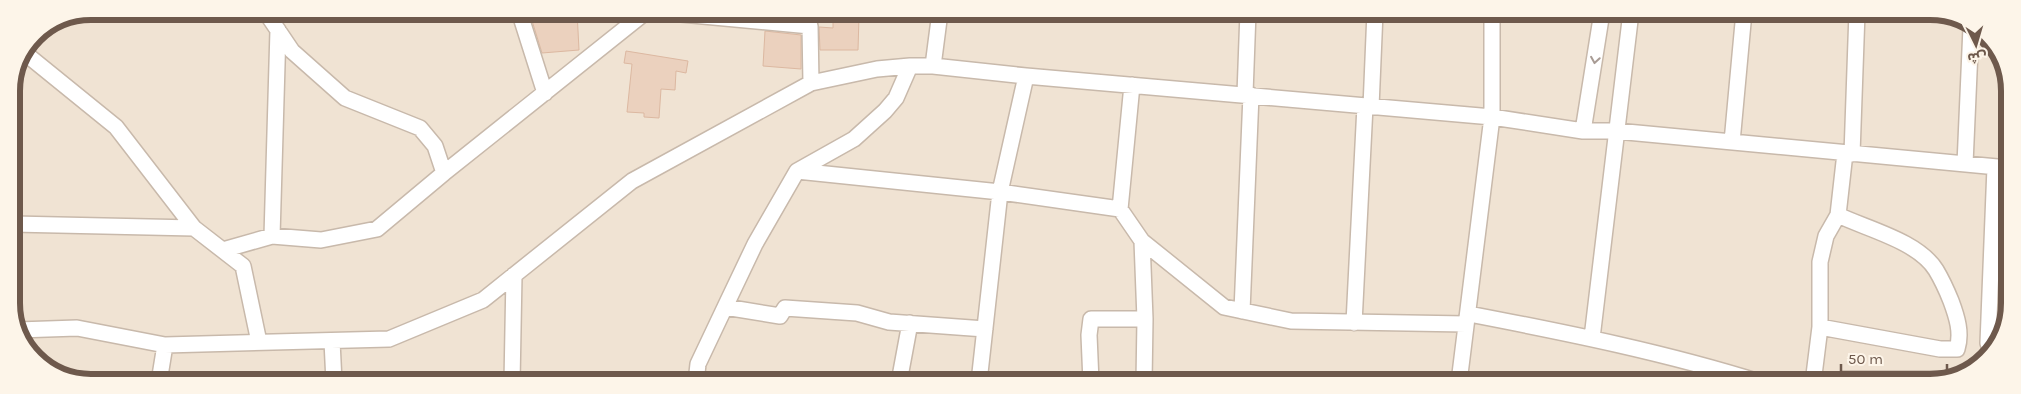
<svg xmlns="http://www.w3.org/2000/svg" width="2021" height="394" font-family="Karla,'Noto Sans Arabic',sans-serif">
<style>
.residential{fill:#f0e3d3}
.building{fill:#ebd1be;stroke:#dcb8a1}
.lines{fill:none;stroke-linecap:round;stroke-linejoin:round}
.minor-casing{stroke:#c8b9ab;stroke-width:18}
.minor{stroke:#fff;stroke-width:15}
.oneway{stroke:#a89b94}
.rim{fill:none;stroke:#6e594c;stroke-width:6}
</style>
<rect width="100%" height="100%" fill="#f9f1e3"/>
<path class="residential" d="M 91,11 L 1941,12 L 1986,34 L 2008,75 L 2009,314 L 1983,363 L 1935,383 L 80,382 L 38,363 L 14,324 L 11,91 L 35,34 Z"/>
<path class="building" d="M 529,11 L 577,11 L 579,50 L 542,53 Z
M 833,17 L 859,17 L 858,50 L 820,50 L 819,27 L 833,28 Z
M 765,31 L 801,35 L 801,69 L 763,66 Z
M 626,51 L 688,61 L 686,73 L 676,71 L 675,90 L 661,89 L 659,118 L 644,117 L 644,113 L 627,112 L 632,64 L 624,63 Z"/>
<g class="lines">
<g class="minor-casing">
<path id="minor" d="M 265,11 L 292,51 L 345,98 L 420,128 L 435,146 L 444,173
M 519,11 L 545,93
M 649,11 L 810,26 L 811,83
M 26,54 L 116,127 L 194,228 L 243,266 L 259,342
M 933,66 L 940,12
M 1245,94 L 1248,12
M 1371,107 L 1375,12
M 1583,131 L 1602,12
M 1732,142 L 1744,12
M 1852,154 L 1857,12
M 1965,164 L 1971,27
M 797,171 L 1000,192 L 1120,209 L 1142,241 L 1224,307 L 1291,321 L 1466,324
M 1120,209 L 1132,85
M 1838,215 L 1826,236 L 1820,262 L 1820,327 L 1940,349 L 1957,349 C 1962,333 1957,317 1951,301 C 1947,291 1942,280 1936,270 C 1918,241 1867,229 1838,215 L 1845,153
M 13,224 L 194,228
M 272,236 L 278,30
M 1142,241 L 1145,319 L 1144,382
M 223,250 L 272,236 L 321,240 L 377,229 L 444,173 L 647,11
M 725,307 L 780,316 L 785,308 L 857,313 L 889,322 L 985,329
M 1242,311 L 1251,95
M 1469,314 C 1568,333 1667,353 1762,383
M 1354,323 L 1365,106
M 18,330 L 77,328 L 165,345 L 389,339 L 483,300 L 632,181 L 811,83 L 877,69 L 910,66 L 933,66 L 1026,76 L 1492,117 L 1583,131 L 1616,131 L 2008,168
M 1592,338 L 1631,12
M 332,341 L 334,382
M 1990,349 L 1988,343 L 1995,167
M 159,382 L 165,345
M 512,382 L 514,275
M 696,382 L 698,364 L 725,307 L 755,244 L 797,171 L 854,139 L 885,111 L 896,98 L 910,66
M 899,382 L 910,323
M 979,382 L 1000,192 L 1026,76
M 1091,382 L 1089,335 L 1091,319 L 1145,319
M 1459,382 L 1492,117 L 1492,12
M 1813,383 L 1820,327"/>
</g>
<use href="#minor" class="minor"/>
</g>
<defs><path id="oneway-chevron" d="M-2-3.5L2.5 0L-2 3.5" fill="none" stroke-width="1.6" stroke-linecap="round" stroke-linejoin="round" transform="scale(1.25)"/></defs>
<use class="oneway" href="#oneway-chevron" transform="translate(1595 60) rotate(99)"/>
<path d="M0 0H2021V394H0ZM91 20H1930A71 71 0 0 1 2001 91V303A71 71 0 0 1 1930 374H91A71 71 0 0 1 20 303V91A71 71 0 0 1 91 20Z" fill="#fdf5e9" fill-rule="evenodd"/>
<path class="rim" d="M91 20H1930A71 71 0 0 1 2001 91V303A71 71 0 0 1 1930 374H91A71 71 0 0 1 20 303V91A71 71 0 0 1 91 20Z"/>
<g transform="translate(1976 45) rotate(175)" stroke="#fdf5e9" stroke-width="4" paint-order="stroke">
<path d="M0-4L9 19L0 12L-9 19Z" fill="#6e594c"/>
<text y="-8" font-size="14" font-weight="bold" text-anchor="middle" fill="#6e594c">ش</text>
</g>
<path d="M1841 364v8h106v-8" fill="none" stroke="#6e594c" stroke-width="2.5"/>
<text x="1848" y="364" font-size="15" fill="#6e594c" stroke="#fdf5e9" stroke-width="4" paint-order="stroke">50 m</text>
</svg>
